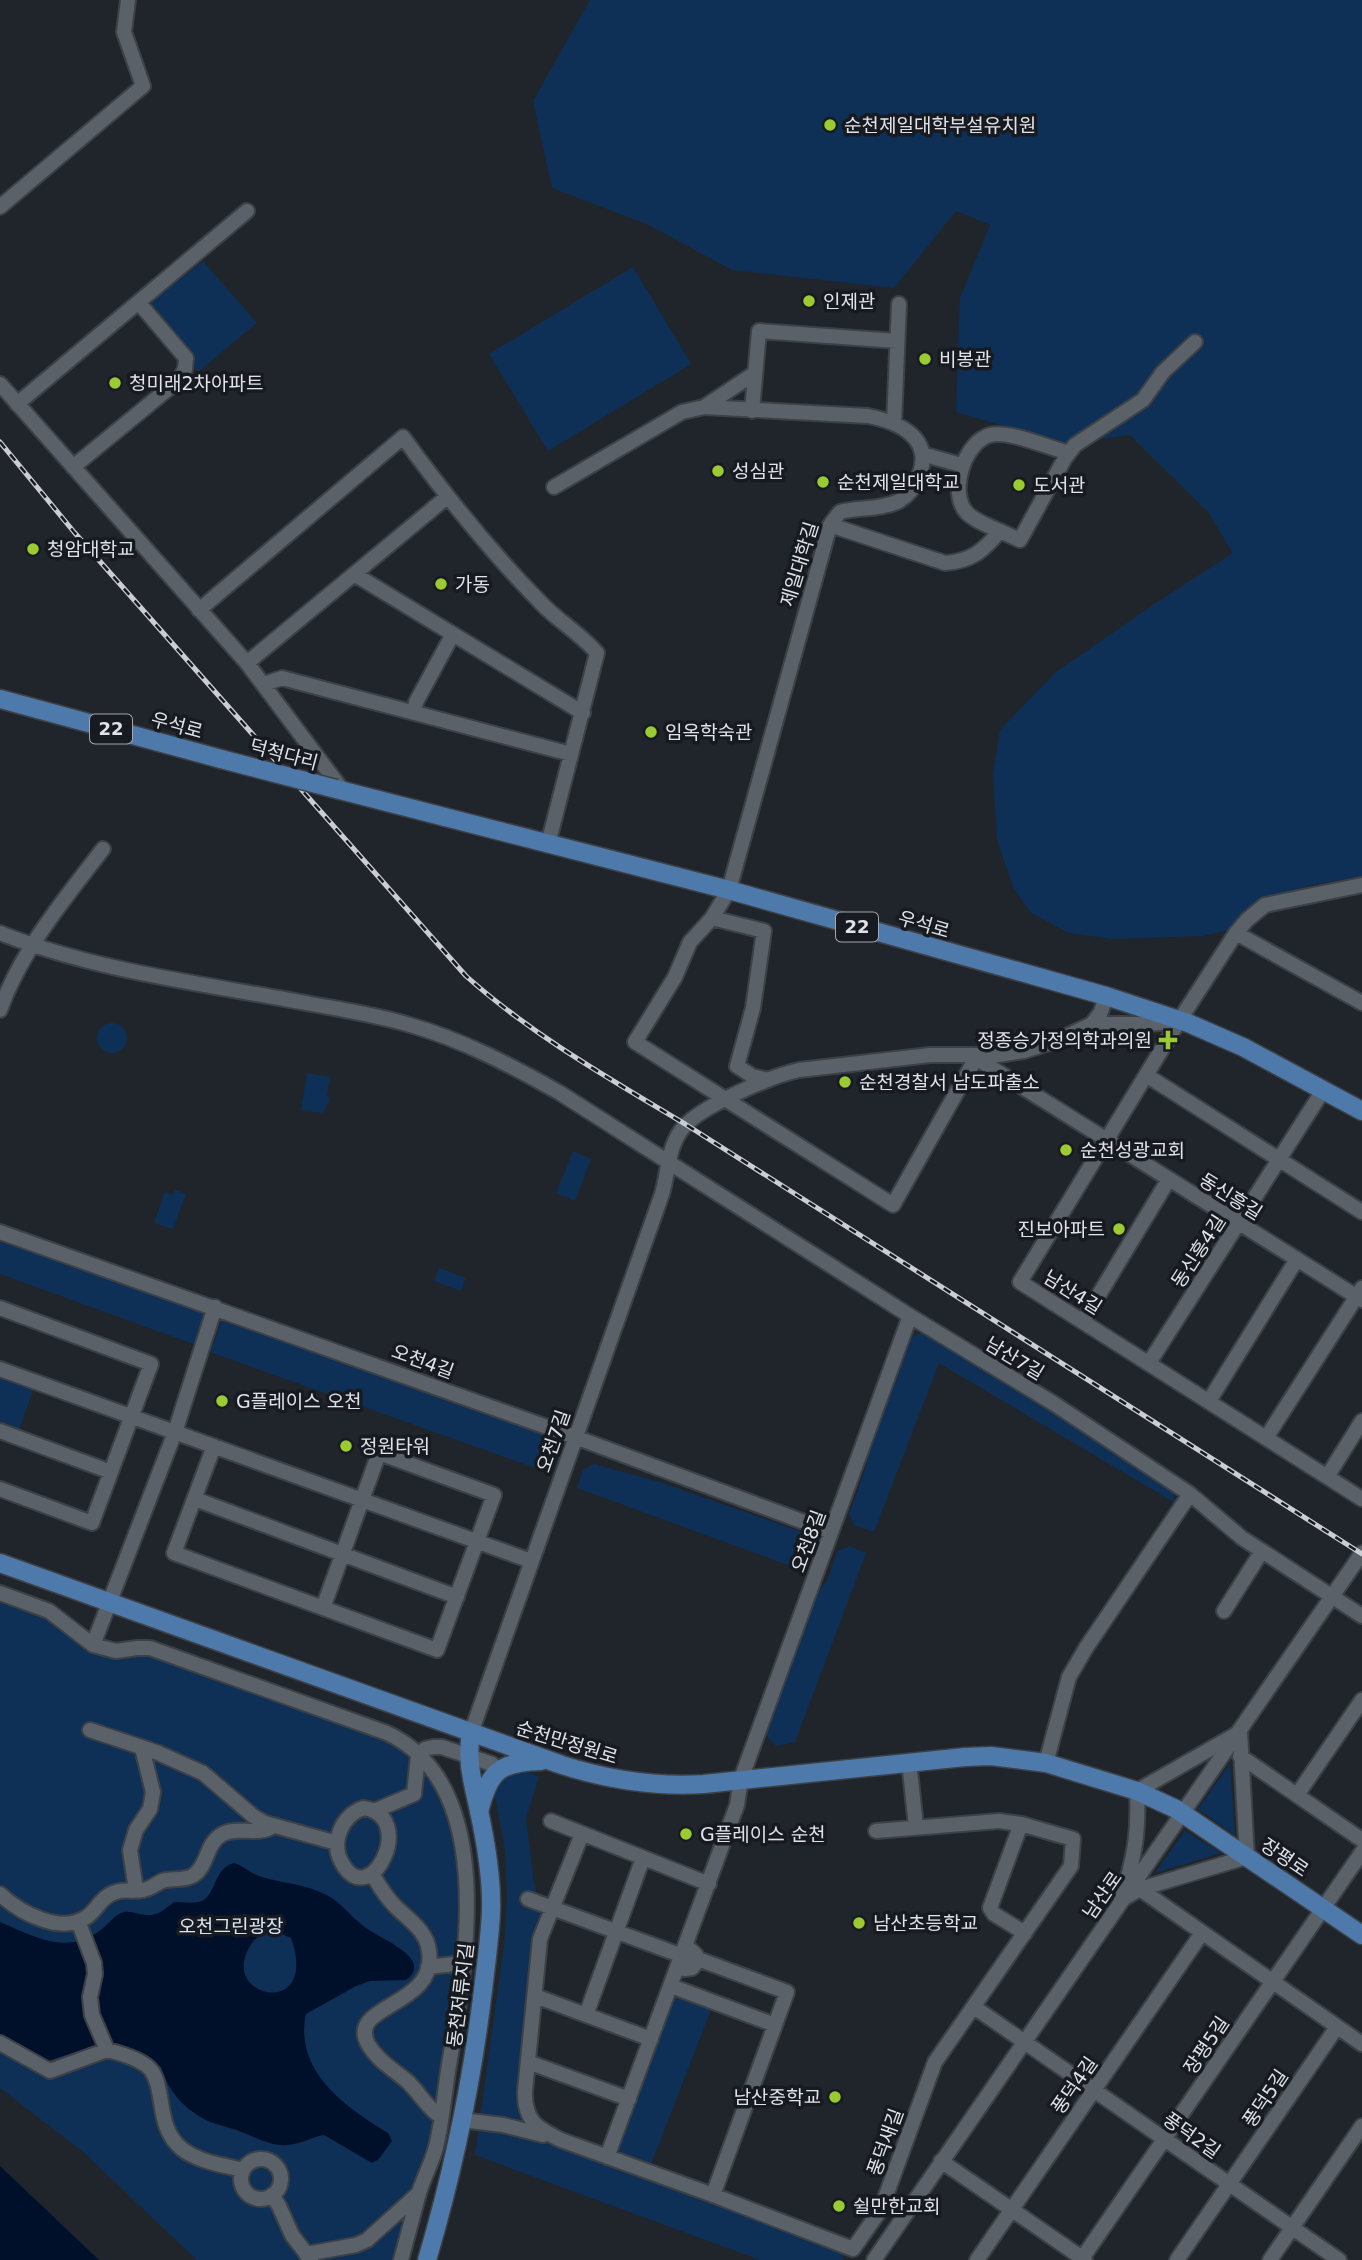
<svg xmlns="http://www.w3.org/2000/svg" width="1362" height="2260" font-family="'DejaVu Sans','Noto Sans KR',sans-serif">
<style>
.green{fill:#0e3056}
.water{fill:#00102b;fill-rule:evenodd}
.lines{fill:none;stroke-linecap:round;stroke-linejoin:round}
.minor-casing{stroke:#3c4146;stroke-width:18}
.major-casing{stroke:#3c4146;stroke-width:21}
.minor{stroke:#5b6168;stroke-width:14}
.major{stroke:#4e79ab;stroke-width:18}
.rail-casing{stroke:#caced2;stroke-width:5}
.rail{stroke:#171b21;stroke-width:2.5;stroke-dasharray:8;stroke-linecap:butt}
.major-bridge-casing{stroke:#3c4146;stroke-width:21;stroke-linecap:butt}
.major-bridge{stroke:#4e79ab;stroke-width:18}
.poi-dot{fill:#9bcb33;stroke:#171b21;stroke-width:2.5}
.labels{text-anchor:middle;stroke-width:7;stroke-linejoin:round;paint-order:stroke}
.shield{fill:#171b21;stroke:#a3a7ac;stroke-width:2}
.shield-label{font-size:18px;font-weight:bold;fill:#dfe3e7}
.poi-label{font-size:19px;fill:#dfe3e7;stroke:#171b21;text-anchor:start}
.street-label{font-size:19px;fill:#dfe3e7;stroke:#171b21}
.park-label{font-size:19px;fill:#d9e4f1;stroke:#171b21}
</style>
<rect width="100%" height="100%" fill="#20252b"/>
<path class="green" d="M 590,0 L 1362,0 L 1362,876 L 1307,886 L 1265,905 L 1241,927 L 1203,936 L 1112,939 L 1069,933 L 1031,913 L 1014,889 L 997,840 L 993,775 L 1000,730 L 1056,672 L 1159,601 L 1233,553 L 1208,512 L 1130,435 L 1063,444 L 956,412 L 960,298 L 990,225 L 956,211 L 894,288 L 732,270 L 649,225 L 552,188 L 533,101 Z
M 203,261 L 257,323 L 198,372 L 147,314 L 148,304 Z
M 633,267 L 691,364 L 548,451 L 489,354 Z
M97 1038a15 15 0 1 1 30 0a15 15 0 1 1-30 0Z
M 307,1073 L 330,1077 L 327,1095 L 330,1099 L 323,1113 L 301,1111 Z
M 573,1151 L 591,1159 L 575,1201 L 556,1193 Z
M 175,1190 L 186,1194 L 173,1229 L 154,1223 L 165,1192 L 173,1195 Z
M 0,1237 L 208,1312 L 196,1345 L 0,1274 Z
M 439,1268 L 466,1278 L 461,1291 L 434,1281 Z
M 222,1320 L 553,1437 C 564,1449 557,1460 552,1474 L 210,1352 Z
M 923,1332 L 1172,1486 L 1175,1503 L 939,1363 L 874,1532 L 854,1525 L 849,1514 L 865,1470 L 868,1454 L 912,1337 Z
M 0,1376 L 34,1388 L 19,1430 L 0,1423 Z
M 594,1464 L 663,1483 L 807,1534 C 817,1546 812,1558 807,1572 L 577,1488 L 583,1470 Z
M 849,1546 L 866,1553 L 795,1742 L 776,1746 L 765,1734 L 817,1594 L 826,1582 L 838,1551 Z
M 0,1596 L 44,1612 L 78,1640 L 147,1651 L 385,1736 L 406,1749 L 434,1783 L 448,1814 L 459,1853 L 463,1930 L 430,2151 L 398,2260 L 197,2260 L 82,2151 L 0,2088 Z
M 1230,1764 L 1235,1835 L 1198,1809 Z
M 526,1771 L 539,1777 L 526,1818 L 534,1883 L 542,1916 L 520,2095 L 531,2124 L 847,2250 L 842,2260 L 760,2260 L 475,2155 L 504,1946 L 507,1899 L 505,1850 L 495,1797 L 496,1785 L 504,1775 Z
M 1185,1831 L 1221,1853 L 1155,1873 Z
M 675,1996 L 712,2007 L 650,2167 L 617,2154 L 614,2148 L 670,1998 Z"/>
<path class="water" d="M 234,1863 C 244,1866 251,1874 262,1877 C 281,1883 303,1884 320,1892 C 342,1901 348,1915 366,1928 C 379,1938 435,1959 406,1980 L 370,1981 L 356,1986 L 306,2014 C 294,2071 344,2106 388,2133 L 392,2141 L 379,2159 L 372,2163 L 324,2135 C 312,2137 300,2144 288,2145 C 272,2147 255,2137 241,2132 C 231,2127 220,2126 210,2122 C 186,2111 168,2092 161,2067 L 145,2059 L 100,2044 L 48,2061 L 32,2056 L 0,2036 L 0,1922 C 34,1936 63,1955 98,1932 C 107,1927 114,1914 124,1912 C 129,1911 135,1913 140,1914 C 155,1918 163,1911 174,1902 C 182,1902 195,1904 202,1901 C 217,1893 213,1869 234,1863 ZM 275,1931 L 291,1938 C 320,2019 220,1999 249,1948 C 254,1937 264,1932 275,1931 Z
M 0,2166 L 99,2260 L 0,2260 Z"/>
<g class="lines">
<g class="minor-casing">
<path id="minor" d="M 0,207 L 143,86 L 124,32 L 128,0
M 0,384 L 247,663 L 343,791
M 17,404 L 247,211
M 704,407 L 755,373
M 752,411 L 759,331 L 897,341
M 894,423 L 899,304
M 922,454 L 961,465
M 73,467 L 180,379 L 185,369 L 186,358 L 139,303
M 554,487 L 682,412 L 704,407 L 868,416 C 899,422 934,438 919,476 C 916,486 908,495 899,501 C 881,510 859,507 840,512 L 830,525 L 729,890 L 712,918 L 764,931 L 753,1008 L 737,1066 L 752,1076 L 768,1080
M 830,525 L 945,563 C 972,561 983,551 1000,531 L 1020,540 L 1065,458 L 1075,445 L 1143,400 L 1163,372 L 1195,342
M 1000,531 C 989,526 976,522 967,513 C 948,493 964,442 990,435 C 1009,430 1049,448 1069,453
M 354,574 L 583,713
M 199,610 L 403,437 C 445,495 490,551 541,603 C 558,621 581,634 597,653 L 548,844
M 247,663 L 447,497
M 264,684 L 282,678 L 571,754
M 414,713 L 416,702 L 453,634
M 712,918 L 690,942 L 675,977 L 635,1042 L 893,1205 L 976,1058
M 0,933 C 99,972 207,984 311,1004 C 344,1010 377,1015 410,1025 C 463,1040 512,1066 560,1093 L 910,1316 L 1053,1403 L 1190,1494 L 1242,1538 L 1362,1616
M 1236,933 L 1247,920 L 1265,905 L 1362,885
M 1362,1003 L 1236,933 L 1179,1021 L 1020,1282 L 1362,1499
M 0,1010 C 21,951 65,898 103,849
M 1092,1024 L 1149,1024 L 1178,1021
M 977,1056 L 976,1058 L 1362,1300
M 1146,1075 L 1362,1212
M 0,1232 L 575,1437 L 831,1532
M 0,1308 L 151,1364 L 92,1523 L 0,1489
M 1083,1321 L 1169,1179
M 1149,1363 L 1324,1089
M 0,1369 L 531,1561
M 1209,1401 L 1297,1259
M 0,1431 L 111,1472
M 1266,1438 L 1362,1288
M 214,1446 L 174,1553 L 437,1650 L 494,1495 L 379,1453 L 323,1608
M 1327,1477 L 1362,1421
M 195,1499 L 457,1597
M 0,1593 L 49,1611 L 93,1645 L 116,1651 L 137,1648 L 150,1648 L 387,1733 C 498,1785 466,1963 450,2059 C 445,2087 443,2116 437,2143 C 433,2161 424,2176 419,2193 C 413,2215 407,2238 401,2260
M 1224,1611 L 1262,1551
M 93,1645 L 175,1432 L 215,1307
M 90,1730 L 156,1752 L 203,1773 L 253,1816 L 265,1823 L 337,1843
M 1240,1732 L 1247,1857 L 1140,1889 L 1121,1900 C 1134,1860 1139,1834 1137,1791 Z
M 471,1733 L 662,1194 C 668,1174 668,1149 680,1132 C 694,1108 772,1076 799,1070 L 930,1055 L 998,1055 L 1024,1051 L 1056,1041 L 1092,1024 L 1101,1012 L 1106,996
M 1240,1756 L 1362,1840
M 909,1762 L 916,1826
M 1046,1763 L 1069,1677 L 1086,1648 L 1190,1494
M 1297,1795 L 1362,1700
M 363,1808 C 419,1815 370,1914 342,1863 C 330,1842 342,1816 363,1808 Z
M 374,1811 L 414,1794 L 418,1756 L 425,1749 L 433,1747 L 442,1747 L 492,1764 L 498,1772
M 551,1821 L 709,1884
M 1021,1824 L 990,1908 L 994,1914 L 1025,1933
M 582,1834 L 540,1939 L 525,2091 C 524,2121 537,2128 561,2140 L 713,2195 L 853,2249 L 881,2209 L 935,2062 L 1071,1866 L 1073,1839 L 1021,1824 L 999,1821 L 876,1831
M 372,1874 C 379,1885 385,1896 394,1905 C 408,1920 426,1929 429,1951 C 438,2007 346,2004 368,2044 C 377,2060 394,2070 407,2081 C 419,2092 427,2108 440,2116
M 1140,1889 L 1362,2044
M 136,1890 L 130,1850 L 136,1830 L 150,1809 L 153,1792 L 142,1748
M 0,1894 C 19,1912 62,1936 88,1916 C 98,1908 102,1896 116,1892 C 125,1889 134,1892 143,1890 C 150,1889 156,1884 162,1881 C 172,1878 185,1881 194,1875 C 208,1865 206,1844 221,1835 C 236,1825 258,1837 273,1826
M 528,1899 L 688,1958 L 691,1950 L 696,1955 L 697,1962 L 692,1968 L 684,1969 L 688,1958
M 78,1921 L 94,1963 L 95,1974 L 90,1997 L 92,2015 L 107,2050
M 698,1959 L 787,1992 L 713,2195
M 428,1967 L 463,1963
M 671,1986 L 775,2025
M 535,1996 L 651,2039
M 974,2007 L 1339,2260
M 586,2015 L 643,1858
M 0,2043 L 50,2071 L 107,2050 C 119,2053 143,2060 151,2070 C 166,2090 155,2127 182,2149 C 199,2162 223,2165 243,2170
M 528,2062 L 629,2099
M 462,2120 L 503,2125 L 543,2135
M 607,2157 L 737,1805 L 741,1779 L 910,1316
M241 2179a20 20 0 1 1 40 0a20 20 0 1 1-40 0Z
M 941,2161 L 1085,2260
M 272,2195 L 279,2206 L 292,2235 L 311,2260
M 306,2254 L 356,2245 L 367,2240 L 418,2194
M 874,2260 C 1035,2023 1201,1790 1362,1553
M 977,2260 L 1202,1933
M 1081,2260 L 1362,1852
M 1177,2260 L 1337,2027
M 1270,2260 L 1362,2126"/>
</g>
<g class="major-casing">
<path id="major" d="M 0,699 L 221,759
M 336,789 L 729,890 L 1106,996 L 1188,1023 L 1243,1047 L 1362,1111
M 0,1563 L 562,1765 C 609,1780 655,1787 704,1784 L 965,1757 L 991,1756 L 1046,1763 L 1137,1791 L 1176,1809 L 1362,1935
M 479,1812 C 489,1772 498,1762 541,1761
M 427,2260 C 453,2172 472,2082 483,1990 C 486,1964 490,1937 491,1911 C 492,1878 486,1843 479,1811 C 473,1783 466,1761 471,1733"/>
</g>
<use href="#minor" class="minor"/>
<use href="#major" class="major"/>
<g class="rail-casing">
<path id="rail" d="M 0,442 L 74,532 L 466,976 C 532,1035 610,1079 685,1124 L 1362,1554"/>
</g>
<use href="#rail" class="rail"/>
<g class="major-bridge-casing">
<path id="major-bridge" d="M 221,759 L 336,789"/>
</g>
<use href="#major-bridge" class="major-bridge"/>
</g>
<g class="poi-dot">
<circle cx="830" cy="125" r="7"/>
<circle cx="809" cy="301" r="7"/>
<circle cx="925" cy="359" r="7"/>
<circle cx="115" cy="383" r="7"/>
<circle cx="718" cy="471" r="7"/>
<circle cx="823" cy="482" r="7"/>
<circle cx="1019" cy="485" r="7"/>
<circle cx="33" cy="549" r="7"/>
<circle cx="441" cy="584" r="7"/>
<circle cx="651" cy="732" r="7"/>
<path d="M1164.5 1029.5h7v7h7v7h-7v7h-7v-7h-7v-7h7z"/>
<circle cx="845" cy="1082" r="7"/>
<circle cx="1066" cy="1150" r="7"/>
<circle cx="1119" cy="1229" r="7"/>
<circle cx="222" cy="1401" r="7"/>
<circle cx="346" cy="1446" r="7"/>
<circle cx="686" cy="1834" r="7"/>
<circle cx="859" cy="1923" r="7"/>
<circle cx="835" cy="2097" r="7"/>
<circle cx="839" cy="2206" r="7"/>
</g>
<g class="labels">
<g class="shield">
<rect x="90" y="714.5" width="42" height="29" rx="5"/>
<rect x="836" y="912.5" width="42" height="29" rx="5"/>
</g>
<g class="shield-label">
<text x="111" y="735">22</text>
<text x="857" y="933">22</text>
</g>
<g class="poi-label">
<text x="844" y="132">순천제일대학부설유치원</text>
<text x="823" y="308">인제관</text>
<text x="939" y="366">비봉관</text>
<text x="129" y="390">청미래2차아파트</text>
<text x="732" y="478">성심관</text>
<text x="837" y="489">순천제일대학교</text>
<text x="1033" y="492">도서관</text>
<text x="47" y="556">청암대학교</text>
<text x="455" y="591">가동</text>
<text x="665" y="739">임옥학숙관</text>
<text x="1152" y="1047" text-anchor="end">정종승가정의학과의원</text>
<text x="859" y="1089">순천경찰서 남도파출소</text>
<text x="1080" y="1157">순천성광교회</text>
<text x="1105" y="1236" text-anchor="end">진보아파트</text>
<text x="236" y="1408">G플레이스 오천</text>
<text x="360" y="1453">정원타워</text>
<text x="700" y="1841">G플레이스 순천</text>
<text x="873" y="1930">남산초등학교</text>
<text x="821" y="2104" text-anchor="end">남산중학교</text>
<text x="853" y="2213">쉴만한교회</text>
</g>
<g class="street-label">
<text transform="translate(799 564) rotate(-73)" y="7">제일대학길</text>
<text transform="translate(177 725) rotate(15)" y="7">우석로</text>
<text transform="translate(284 754) rotate(15)" y="7">덕척다리</text>
<text transform="translate(924 924) rotate(16)" y="7">우석로</text>
<text transform="translate(1231 1196) rotate(32)" y="7">동신흥길</text>
<text transform="translate(1198 1251) rotate(-57)" y="7">동신흥4길</text>
<text transform="translate(1073 1292) rotate(32)" y="7">남산4길</text>
<text transform="translate(1015 1358) rotate(31)" y="7">남산7길</text>
<text transform="translate(423 1361) rotate(20)" y="7">오천4길</text>
<text transform="translate(553 1441) rotate(-71)" y="7">오천7길</text>
<text transform="translate(808 1541) rotate(-70)" y="7">오천8길</text>
<text transform="translate(567 1742) rotate(17)" y="7">순천만정원로</text>
<text transform="translate(1285 1857) rotate(34)" y="7">장평로</text>
<text transform="translate(1102 1895) rotate(-55)" y="7">남산로</text>
<text transform="translate(460 1995) rotate(-83)" y="7">동천저류지길</text>
<text transform="translate(1206 2045) rotate(-56)" y="7">장평5길</text>
<text transform="translate(1074 2085) rotate(-55)" y="7">풍덕4길</text>
<text transform="translate(1265 2098) rotate(-56)" y="7">풍덕5길</text>
<text transform="translate(1192 2135) rotate(35)" y="7">풍덕2길</text>
<text transform="translate(885 2142) rotate(-70)" y="7">풍덕새길</text>
</g>
<g class="park-label">
<text x="231" y="1933">오천그린광장</text>
</g>
</g>
</svg>
